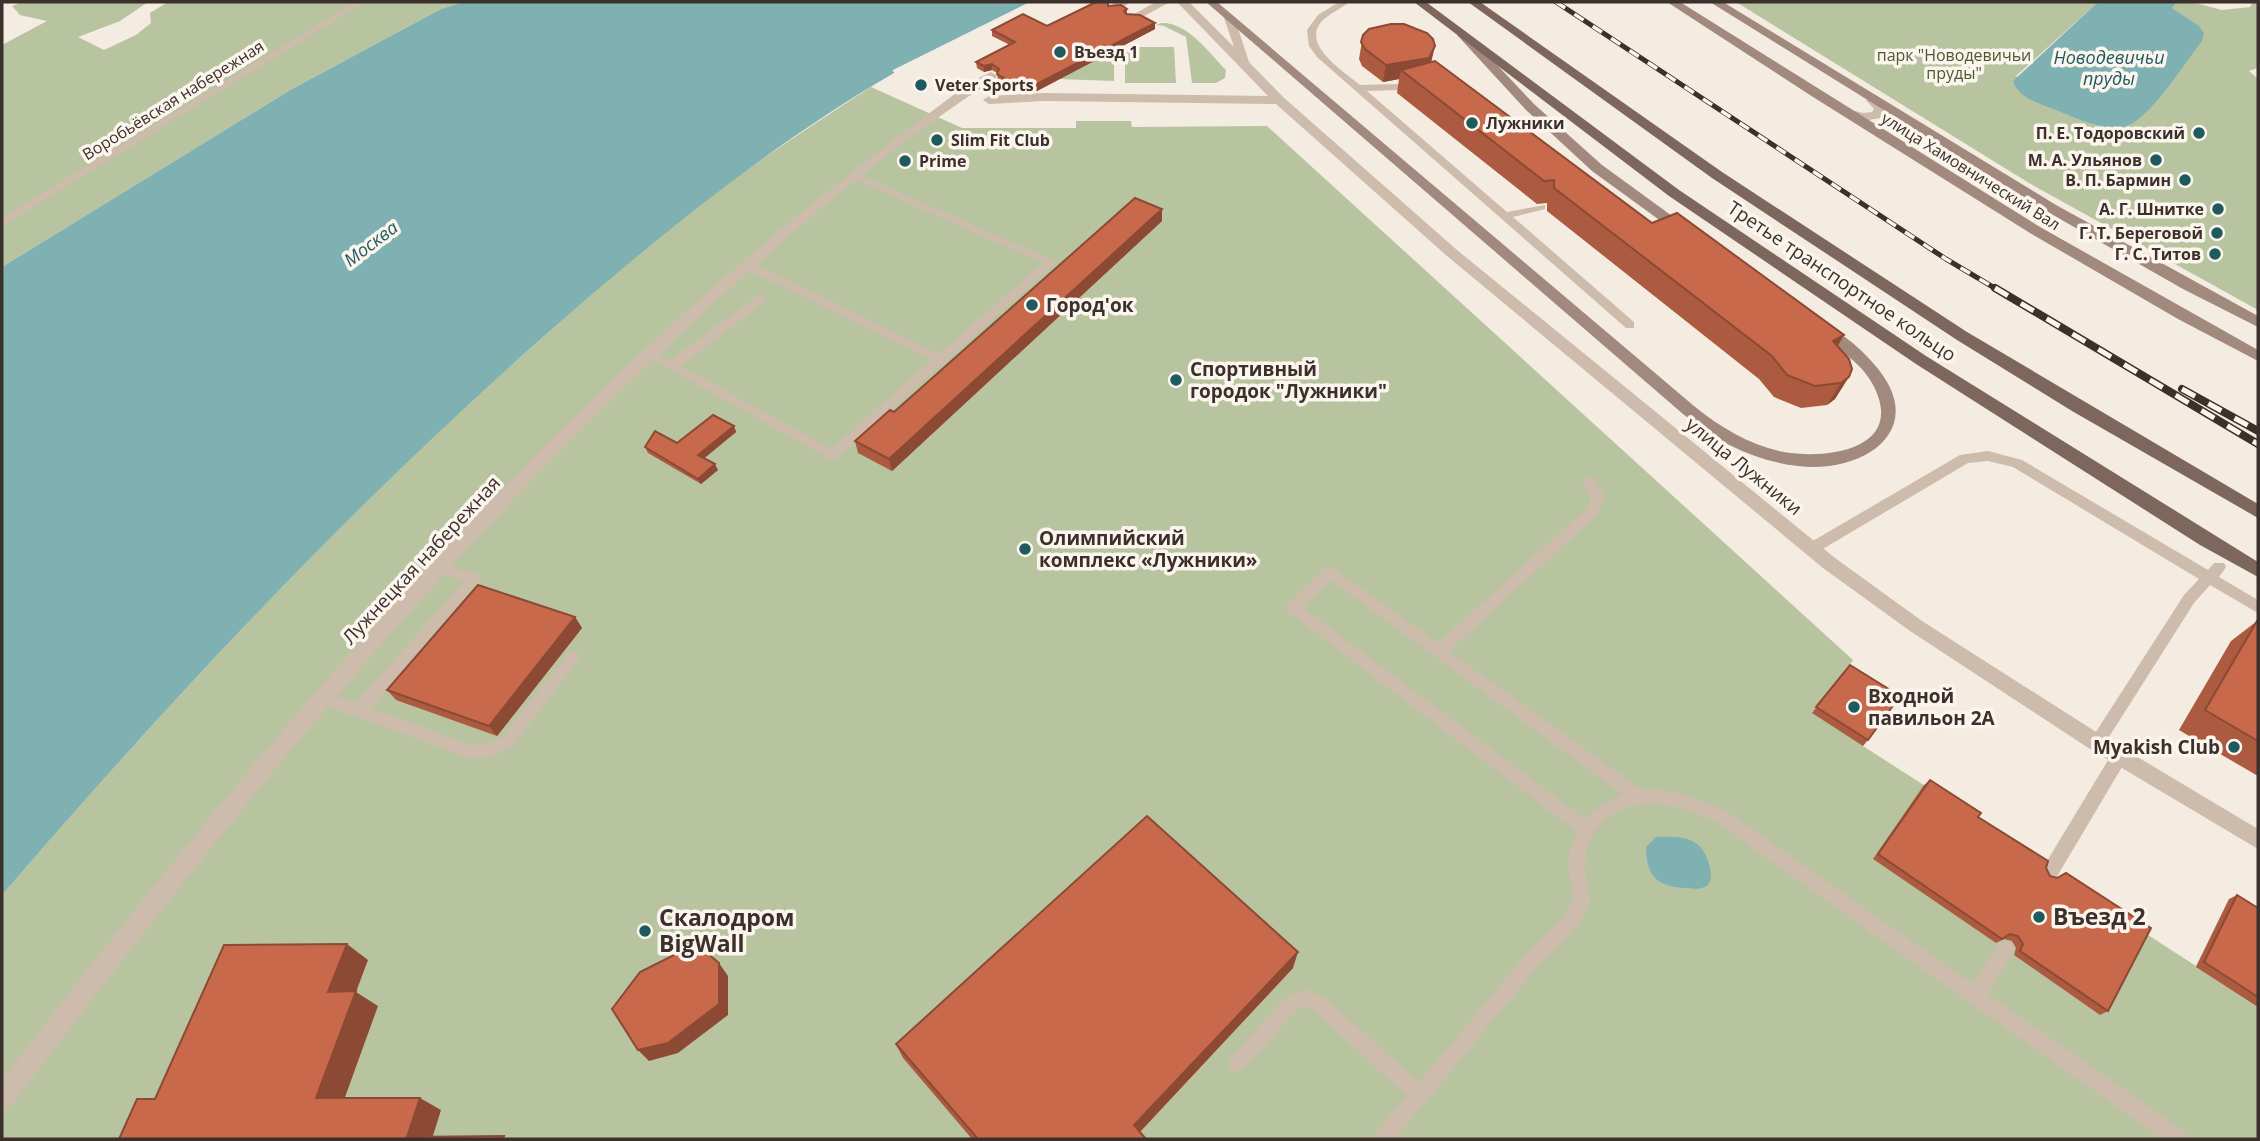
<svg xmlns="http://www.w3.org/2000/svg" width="2260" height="1141" font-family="'Open Sans',sans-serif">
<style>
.green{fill:#b8c4a0}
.water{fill:#7fb0b2}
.pier{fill:#f4ebe1}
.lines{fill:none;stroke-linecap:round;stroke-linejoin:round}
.service{fill:#cdbbac;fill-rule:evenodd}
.minor{fill:#cdbbac;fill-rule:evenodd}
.secondary{fill:#a18a7d;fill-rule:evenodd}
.primary{fill:#7d675c;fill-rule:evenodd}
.rail-far1-casing{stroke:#3b302b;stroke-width:5}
.rail-casing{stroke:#3b302b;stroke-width:8}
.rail-far1{stroke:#fbf5ee;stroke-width:3.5;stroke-dasharray:11;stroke-linecap:butt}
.rail{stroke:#fbf5ee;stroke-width:5;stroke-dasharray:15;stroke-linecap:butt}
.wall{fill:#ac5a40}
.shaded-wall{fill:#8c4a34}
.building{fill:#c8694b;stroke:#8c4a34;stroke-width:2}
.poi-dot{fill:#1f5a5e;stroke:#fbf5ee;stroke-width:2.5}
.labels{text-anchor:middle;stroke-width:7;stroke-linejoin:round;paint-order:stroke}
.far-poi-label{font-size:16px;font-weight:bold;fill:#3b302b;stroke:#fbf5ee;text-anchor:end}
.far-park-label{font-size:16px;fill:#4a5a2e;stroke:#fbf5ee}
.far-street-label{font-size:16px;fill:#3b302b;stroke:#fbf5ee}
.far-water-label{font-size:18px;font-style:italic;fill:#1f5a5e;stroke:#fbf5ee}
.street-label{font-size:19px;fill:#3b302b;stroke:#fbf5ee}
.poi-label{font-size:19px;font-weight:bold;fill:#3b302b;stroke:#fbf5ee;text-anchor:start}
.near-poi-label{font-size:23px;font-weight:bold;fill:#3b302b;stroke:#fbf5ee;text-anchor:start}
</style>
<rect width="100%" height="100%" fill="#f4ebe1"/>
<path class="green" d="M 22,2 L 148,2 L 120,21 L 78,37 L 104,50 L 136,35 L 151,23 L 150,13 L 168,2 L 463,2 L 441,9 L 292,89 L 2,267 L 2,45 L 47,21 L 20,15 L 12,6 Z
M 1736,2 L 2098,2 L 2016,76 L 2125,127 L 2199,27 L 2172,8 L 2177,2 L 2192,2 L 2222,10 L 2250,7 L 2253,2 L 2258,2 L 2258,68 L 2249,71 L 2258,79 L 2258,310 L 2029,183 Z
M 1161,23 C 1188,22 1209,53 1226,70 L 1225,78 L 1216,83 L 1192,83 L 1186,37 L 1164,26 L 1156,25 Z
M 1114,47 L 1114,81 L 1058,79 Z
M 1125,47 L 1174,47 L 1176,83 L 1125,83 Z
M 871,87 L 962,128 L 1076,128 L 1076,121 L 1131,121 L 1132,127 L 1267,126 L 1853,660 L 1846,671 L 1863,746 L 1975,818 L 1973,822 L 2196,966 L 2229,899 L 2258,917 L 2258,1139 L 2,1139 L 2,895 C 171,699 348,508 543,337 C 595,291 647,244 703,202 C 757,161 814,124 871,87 Z"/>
<path class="water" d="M 463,2 L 1030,2 L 893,70 L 894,73 C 767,147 653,240 543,337 C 348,509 171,699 2,895 L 2,267 L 292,89 L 441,9 Z
M 2098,2 L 2177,2 L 2172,8 L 2199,26 L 2204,33 L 2202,41 C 2185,62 2148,123 2123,127 C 2100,130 2076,118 2056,110 C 2039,103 2019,99 2013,81 Z
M 1656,837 C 1682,836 1701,836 1709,864 C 1711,873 1713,876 1708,885 C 1700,890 1696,889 1687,888 C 1658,887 1646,877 1646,847 Z"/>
<path class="pier" d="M 1030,2 L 1033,2 L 898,73 L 892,71 Z"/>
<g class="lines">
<path class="service" d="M 355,2 L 365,2 L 2,226 L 2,218 Z
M 1339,2 L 1349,2 C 1341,9 1330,13 1322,21 C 1300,45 1345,72 1360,85 L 1398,84 L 1420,80 L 1420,84 L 1398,90 L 1367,91 L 1507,212 L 1545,205 L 1545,209 L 1513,217 L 1634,322 L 1634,328 L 1626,328 L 1317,57 L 1309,46 L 1307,30 L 1318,15 Z
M 856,173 L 1057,262 L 837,458 L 832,460 L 643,354 L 649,350 L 671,360 L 758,295 L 766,295 L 766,301 L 681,366 L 831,449 L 932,360 L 744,268 L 744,262 L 752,262 L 939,354 L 1043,263 L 852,178 L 851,176 Z
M 1988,451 L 2022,460 L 2208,570 L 2214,563 L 2224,563 L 2226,567 L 2219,577 L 2258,600 L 2258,613 L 2210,585 L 2194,603 L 2102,748 L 2097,750 L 2092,748 L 2089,743 L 2092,738 L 2184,595 L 2199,579 L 2013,467 L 1988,461 L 1968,463 L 1816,553 L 1806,553 L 1804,549 L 1806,545 L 1960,455 Z
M 1589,476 L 1594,478 L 1605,497 L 1597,515 L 1449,651 L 1642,790 L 1662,790 L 1677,793 L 1725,810 L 1973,984 L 1999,943 L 2005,941 L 2011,943 L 2014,949 L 2011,955 L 1988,994 L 2185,1132 L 2187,1139 L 2162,1139 L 1976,1007 L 1969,1004 L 1967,1001 L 1713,820 C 1678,805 1636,793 1603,822 C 1586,837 1583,859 1586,880 C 1587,887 1591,895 1590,901 C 1588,910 1580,922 1575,929 C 1564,945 1546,956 1534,971 C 1488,1027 1441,1083 1395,1139 L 1373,1139 L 1376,1132 L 1407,1096 L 1314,1011 L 1306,1007 L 1298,1009 L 1243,1069 L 1237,1072 L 1231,1069 L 1228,1063 L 1231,1057 L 1287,996 L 1307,989 L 1326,999 L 1419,1082 L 1533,946 L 1562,919 L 1573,899 L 1568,863 L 1570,851 L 1577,832 L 1287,611 L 1285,607 L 1325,568 L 1330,566 L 1438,643 L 1587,508 L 1591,497 L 1582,481 ZM 1331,580 L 1623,795 L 1603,803 L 1585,819 L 1302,607 Z
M 439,563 L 479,575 L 481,579 L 371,708 L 471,745 L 489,743 L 503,736 L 568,653 L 573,651 L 578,653 L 580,657 L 513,746 L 491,757 L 471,759 L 319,703 L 316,698 L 319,693 L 324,692 L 356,703 L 464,581 L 434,572 L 432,568 L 434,564 Z
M 2119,750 L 2125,752 L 2127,757 L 2125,762 L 2056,878 L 2050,880 L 2044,878 L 2042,872 L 2044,866 L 2113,752 Z"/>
<path class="minor" d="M 1117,2 L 1131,2 L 1118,10 L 1110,10 L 1110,6 Z
M 1156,2 L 1170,2 L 1137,20 L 1127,18 Z
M 1177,2 L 1189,2 L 1234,47 L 1224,18 L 1234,16 L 1249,62 L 1283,97 L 1457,250 L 1835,558 L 1922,621 L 2104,737 L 2258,829 L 2258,849 L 2090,749 L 1910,631 L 1823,568 L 1447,256 L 1276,104 L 1044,101 L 989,104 L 983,100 L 989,96 L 1044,93 L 1268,96 Z
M 991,72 L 997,76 L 995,79 C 883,151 780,241 683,332 C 431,566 217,833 10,1107 L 2,1111 L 2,1080 C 244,764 502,455 813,203 C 852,172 892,141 932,111 C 950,98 970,81 991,72 Z
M 1872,96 L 1886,108 L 1880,118 L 1863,121 L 1837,112 L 1843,108 L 1863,113 L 1872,112 L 1874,109 L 1866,100 Z"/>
<path class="secondary" d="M 1206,2 L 1217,2 L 1694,406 C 1721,428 1750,445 1784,452 C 1829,460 1908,448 1872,383 C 1860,361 1836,348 1817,334 L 1815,330 L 1822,325 C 1840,330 1861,349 1873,363 C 1932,428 1865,474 1798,466 C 1754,461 1717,442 1683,414 Z
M 1667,2 L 1680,2 L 2040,227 L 2258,350 L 2258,361 L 2178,319 L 2030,233 L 1813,97 Z
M 1710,2 L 1723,2 L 2056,205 L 2258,316 L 2258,327 L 2183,289 L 2046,211 Z
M 1457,31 L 1465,31 L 1534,104 L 1602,165 L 1690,229 L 1690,235 L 1680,235 L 1592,171 L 1526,110 L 1457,35 Z"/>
<path class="primary" d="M 1414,2 L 1426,2 L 1679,190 L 1926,356 L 2258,562 L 2258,577 L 2200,545 L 1916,364 L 1669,196 Z
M 1468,2 L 1480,2 L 1722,172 L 1967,332 L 2258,504 L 2258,518 L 2072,411 L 1957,340 L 1712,178 Z"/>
<g class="rail-far1-casing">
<path id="rail-far1" d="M 1556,2 L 1946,259 L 1998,290"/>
</g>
<g class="rail-casing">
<path id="rail" d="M 1995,288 L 2258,444
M 2182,389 L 2258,431"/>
</g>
<use href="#rail-far1" class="rail-far1"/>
<use href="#rail" class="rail"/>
</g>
<path class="wall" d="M 1108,6 L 1127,9 L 1127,15 L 1155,29 L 1037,91 L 1018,92 L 998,80 L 997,73 L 992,70 L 984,72 L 977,68 L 976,62 L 1010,45 L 992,36 L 992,30 L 1047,26 Z
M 1363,35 L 1432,62 L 1652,223 L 1838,346 L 1852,369 L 1835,399 L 1827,405 L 1801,408 L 1774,397 L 1759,379 L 1547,211 L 1547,203 L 1537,204 L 1397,93 L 1399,79 L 1383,82 L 1362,66 L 1359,59 Z
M 1162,209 L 1162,221 L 892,471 L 858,453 L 855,441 Z
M 734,426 L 736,432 L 704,458 L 718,470 L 701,484 L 648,453 L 645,447 L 677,443 Z
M 575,617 L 582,628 L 497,736 L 396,700 L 387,690 Z
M 2257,621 L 2258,621 L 2258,776 L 2179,730 L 2231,641 Z
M 1850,665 L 1868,740 L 1863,746 L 1812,713 Z
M 1930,780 L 2046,868 L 2108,1011 L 2100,1015 L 2014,955 L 2016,948 L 2012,941 L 2004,939 L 1996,943 L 1873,859 L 1924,785 Z
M 2237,895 L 2258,908 L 2258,1007 L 2196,967 L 2229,899 Z
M 1293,968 L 1140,1132 L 1146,1139 L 972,1139 L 903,1058 L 896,1044 Z"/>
<path class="shaded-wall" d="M 1155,23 L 1155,29 L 1037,91 L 1037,84 Z
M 1435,46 L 1431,63 L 1401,70 L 1399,79 L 1383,82 L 1386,65 Z
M 992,64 L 992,70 L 984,72 L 984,66 Z
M 1162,209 L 1162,221 L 892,471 L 889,459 Z
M 1844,335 L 1831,358 L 1833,341 Z
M 1849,377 L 1835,399 L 1827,405 L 1841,383 Z
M 734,426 L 736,432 L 701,461 L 698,455 Z
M 715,464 L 718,470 L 701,484 L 698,479 Z
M 575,617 L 582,628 L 497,736 L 489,726 Z
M 347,944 L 368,960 L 356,992 L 378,1006 L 340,1111 L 316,1098 L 328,992 Z
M 1298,952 L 1293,968 L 1134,1138 L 1134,1125 Z
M 719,963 L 728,976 L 728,1015 L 678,1053 L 649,1061 L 638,1050 Z
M 420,1098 L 441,1110 L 432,1139 L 407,1137 Z"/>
<path class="building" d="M 1096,2 L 1108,2 L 1108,6 L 1121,5 L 1127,9 L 1124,11 L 1126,14 L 1140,15 L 1155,23 L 1037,84 L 1018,86 L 997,74 L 999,69 L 992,64 L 984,66 L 976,62 L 1015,42 L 992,30 L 1023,14 L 1047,26 Z
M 1391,24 L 1404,24 L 1427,33 L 1433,39 L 1435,46 L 1429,58 L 1386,65 L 1365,49 L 1361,42 L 1363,35 L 1369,29 Z
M 1435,61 L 1652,223 L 1677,213 L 1844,335 L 1833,341 L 1849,359 L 1852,369 L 1849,377 L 1841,383 L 1815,386 L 1787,375 L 1772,356 L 1554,188 L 1554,180 L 1544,181 L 1401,70 Z
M 1135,198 L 1162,209 L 889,459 L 855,441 L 890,410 L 894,412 Z
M 713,415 L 734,426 L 698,455 L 715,464 L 698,479 L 645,447 L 655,431 L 677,443 Z
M 478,585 L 575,617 L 489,726 L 387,690 Z
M 2257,621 L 2258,621 L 2258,741 L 2205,710 Z
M 1850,665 L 1900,696 L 1868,740 L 1816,707 Z
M 1930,780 L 1981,813 L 1978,817 L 2048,861 L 2046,868 L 2050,876 L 2057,878 L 2066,873 L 2151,928 L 2108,1011 L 2020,951 L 2023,944 L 2018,936 L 2010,934 L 2002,939 L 1878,854 Z
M 1147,816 L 1298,952 L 1134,1125 L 1146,1139 L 978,1139 L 896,1044 Z
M 2237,895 L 2258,908 L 2258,997 L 2204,962 Z
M 347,944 L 328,992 L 356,991 L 316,1098 L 420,1098 L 407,1137 L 504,1136 L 503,1139 L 119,1139 L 137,1099 L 155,1099 L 224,945 Z
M 696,944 L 719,963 L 719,1004 L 668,1043 L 638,1050 L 612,1009 L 640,972 Z"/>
<g class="poi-dot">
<circle cx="1060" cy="52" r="7"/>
<circle cx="921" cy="85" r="7"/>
<circle cx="1472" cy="123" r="7"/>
<circle cx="2199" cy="133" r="7"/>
<circle cx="937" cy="140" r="7"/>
<circle cx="2156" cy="160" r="7"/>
<circle cx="905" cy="161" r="7"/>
<circle cx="2185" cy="180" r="7"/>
<circle cx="2218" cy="209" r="7"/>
<circle cx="2217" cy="233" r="7"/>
<circle cx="2215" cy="254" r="7"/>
<circle cx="1032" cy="305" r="7"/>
<circle cx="1176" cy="380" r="7"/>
<circle cx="1025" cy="549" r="7"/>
<circle cx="1854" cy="707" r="7"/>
<circle cx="2234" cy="747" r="7"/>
<circle cx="2039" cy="917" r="7"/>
<circle cx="645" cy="931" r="7"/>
</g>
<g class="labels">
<g class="far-poi-label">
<text x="1074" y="58" text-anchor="start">Въезд 1</text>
<text x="935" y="91" text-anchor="start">Veter Sports</text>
<text x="1486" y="129" text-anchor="start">Лужники</text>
<text x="2185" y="139">П. Е. Тодоровский</text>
<text x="951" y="146" text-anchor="start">Slim Fit Club</text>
<text x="2142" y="166">М. А. Ульянов</text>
<text x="919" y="167" text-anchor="start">Prime</text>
<text x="2171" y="186">В. П. Бармин</text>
<text x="2204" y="215">А. Г. Шнитке</text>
<text x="2203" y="239">Г. Т. Береговой</text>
<text x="2201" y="260">Г. С. Титов</text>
</g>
<g class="far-park-label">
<text x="1954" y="61">парк "Новодевичьи<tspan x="1954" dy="18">пруды"</tspan></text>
</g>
<g class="far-street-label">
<text transform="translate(173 100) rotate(-32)" y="6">Воробьёвская набережная</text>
<text transform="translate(1971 171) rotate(32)" y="6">улица Хамовнический Вал</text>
</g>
<g class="far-water-label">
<text x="2109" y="64">Новодевичьи<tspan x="2109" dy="21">пруды</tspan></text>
<text transform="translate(371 244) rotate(-37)" y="6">Москва</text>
</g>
<g class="street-label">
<text transform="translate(1842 281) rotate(34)" y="7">Третье транспортное кольцо</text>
<text transform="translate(1744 466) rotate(39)" y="7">улица Лужники</text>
<text transform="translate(421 560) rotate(-47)" y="7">Лужнецкая набережная</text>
</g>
<g class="poi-label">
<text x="1046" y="312">Город'ок</text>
<text x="1190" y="376">Спортивный<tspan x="1190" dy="22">городок "Лужники"</tspan></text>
<text x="1039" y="545">Олимпийский<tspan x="1039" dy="22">комплекс «Лужники»</tspan></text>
<text x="1868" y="703">Входной<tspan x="1868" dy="22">павильон 2A</tspan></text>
<text x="2220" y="754" text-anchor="end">Myakish Club</text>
</g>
<g class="near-poi-label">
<text x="2053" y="925">Въезд 2</text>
<text x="659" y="926">Скалодром<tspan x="659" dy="26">BigWall</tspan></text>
</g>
</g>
<rect width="2260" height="1141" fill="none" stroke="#3b302b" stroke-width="7"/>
</svg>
